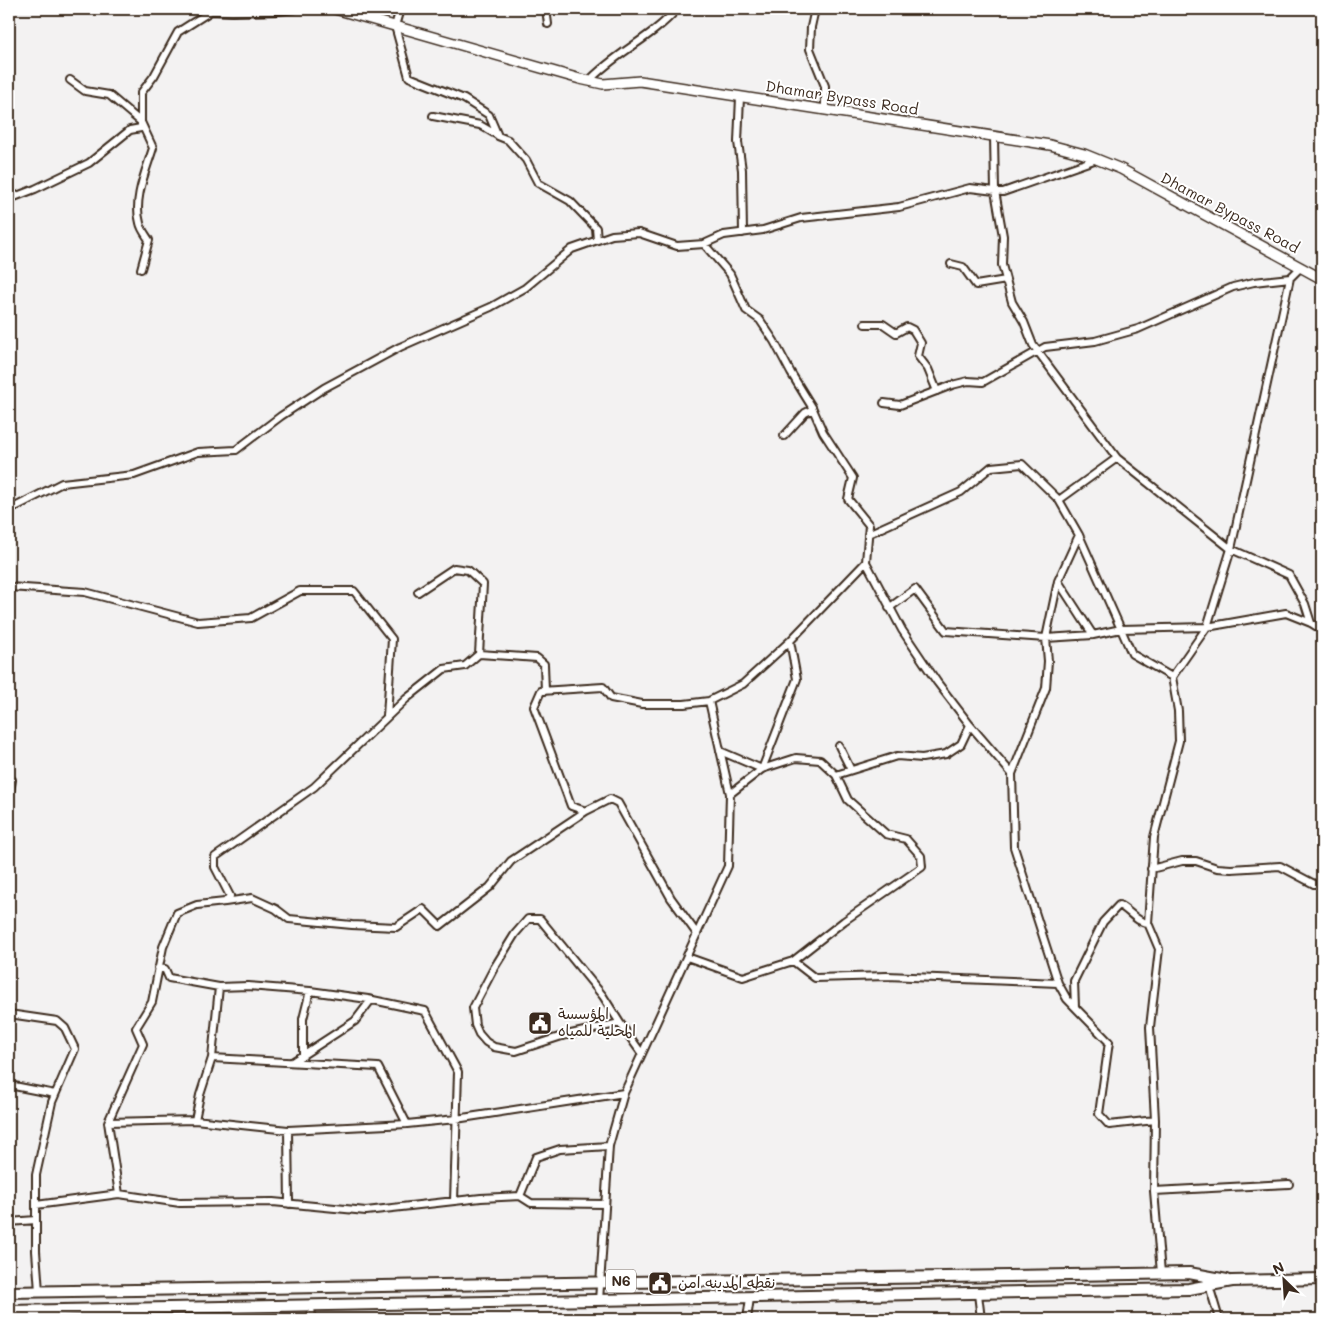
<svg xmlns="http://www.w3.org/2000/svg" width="1331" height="1328" font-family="Mali,'Playpen Sans Arabic',sans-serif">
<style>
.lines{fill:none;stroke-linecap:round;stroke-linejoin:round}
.street-casing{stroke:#3b2a1e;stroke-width:10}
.secondary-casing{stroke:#3b2a1e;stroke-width:12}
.primary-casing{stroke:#3b2a1e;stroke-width:14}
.street{stroke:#fff;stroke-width:6}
.secondary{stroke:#fff;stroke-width:9}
.primary{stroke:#fff;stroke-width:10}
.labels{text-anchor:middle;stroke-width:4;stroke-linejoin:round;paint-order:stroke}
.shield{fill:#fff;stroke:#766a62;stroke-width:1}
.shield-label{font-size:14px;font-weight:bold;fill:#3b2a1e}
.street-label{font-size:15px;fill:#3b2a1e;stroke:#fff}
.poi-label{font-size:15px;fill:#3b2a1e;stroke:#fff;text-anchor:start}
</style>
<rect width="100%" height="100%" fill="#f3f2f2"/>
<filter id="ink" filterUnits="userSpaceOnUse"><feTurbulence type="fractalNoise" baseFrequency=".02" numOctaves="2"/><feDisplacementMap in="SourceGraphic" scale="10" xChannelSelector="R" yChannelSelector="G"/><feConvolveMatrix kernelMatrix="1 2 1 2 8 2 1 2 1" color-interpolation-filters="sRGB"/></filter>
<g filter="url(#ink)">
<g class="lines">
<g class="street-casing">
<path id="street" d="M 400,9 L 395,26 L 409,77 L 464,99 L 489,115 L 498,136 L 508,140 L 526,160 L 538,183 L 570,201 L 596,228 L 597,240
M 546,9 L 548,24
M 815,9 L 811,27 L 810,49 L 825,86 L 825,110
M 70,80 L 85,91 L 109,95 L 141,122 L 153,148 C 146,171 133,199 140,223 C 141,229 146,235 149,240 L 141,269
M 589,81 C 615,53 652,38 677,9
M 740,97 L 738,142 L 742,170 L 743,233
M 433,116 L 480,125 L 497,135
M 994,136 L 995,191 L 1003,236 L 1002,265 L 1012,302 L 1024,322 L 1033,345 L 1117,458 L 1231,549 L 1290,278
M 9,199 L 35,189 L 89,163 L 130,130 L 141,128 L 141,93 L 154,76 L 178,32 L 211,11 L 232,12 L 278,11 L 295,9
M 951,264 L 963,267 L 976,285 L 1006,280
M 865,324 L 883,324 L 896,333 L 907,327 L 913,330 L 921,343 L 918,356 L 928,369 L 937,391
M 884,403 L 900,405 L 952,385 L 968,381 L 983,382 L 1045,347 L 1095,341 L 1138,329 L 1233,287 L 1254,282 L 1290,278 L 1301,267
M 784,436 L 805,413 L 813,409
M 1059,500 L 1079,535 L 1132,654 L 1172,677
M 9,506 L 17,506 L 62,483 L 134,475 L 198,452 L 236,450 L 281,416 L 324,388 L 400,347 L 491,307 L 525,288 L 572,249 L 612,235 L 639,233 L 677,246 L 704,244 L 724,235 L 763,230 L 801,218 L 899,207 L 970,188 L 1003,192 L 1097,159
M 868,534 L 961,492 L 991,467 L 1022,464 L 1059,500 L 1117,458
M 866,562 L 902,630 L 937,682 L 970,725 L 1012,774 L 1014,847 L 1058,983 L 1067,999 L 1109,1042 L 1099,1114 L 1109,1125 L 1155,1120
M 1058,581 L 1093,635
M 9,587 L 85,592 L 198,622 L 251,618 L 300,591 L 354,591 L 392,639 L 387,716
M 418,592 L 454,568 L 468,570 L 483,584 L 479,654 L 537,658 L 544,664 L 545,691
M 889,608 L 915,589 L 946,631 L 1046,638 L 1093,635 L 1121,629 L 1207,627 L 1231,549 L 1289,575 L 1305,604 L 1311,623
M 839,746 L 851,770
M 720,751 L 762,769 L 797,679 L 790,641
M 1012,774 L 1046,688 L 1048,661 L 1046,638 L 1058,581 L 1079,535
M 836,775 L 897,756 L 922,758 L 946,754 L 961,744 L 970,725
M 9,778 L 12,780 L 9,798
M 1151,869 L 1182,861 L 1196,861 L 1217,868 L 1231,869 L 1280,866 L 1314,884 L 1322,883
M 225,902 L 252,898 L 276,909 L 289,919 L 352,925 L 396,927 L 423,909 L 440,926 L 490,887 L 511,861 L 586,811
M 697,934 L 671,898 L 618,803 L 610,799 L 586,811 L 571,806 L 534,707 L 541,691 L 603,687 L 611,698 L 642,704 L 684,704 L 709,701 L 743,684 L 790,641 L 866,562 L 869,525 L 848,499 L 853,478 L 823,432 L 812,407 L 791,373 L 774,341 L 760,320 L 746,310 L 730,274 L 704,244
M 687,957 L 743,977 L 793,961 L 844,921 L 922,867 L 921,856 L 906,839 L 886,834 L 848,800 L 836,775 L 820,760 L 796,758 L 762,769 L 730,794
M 793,961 L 815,978 L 887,976 L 1058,983
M 158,968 L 165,969 L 169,978 L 219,987 L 248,986 L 310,991 L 368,999 L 425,1011 L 458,1072 L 454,1201
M 1075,1007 L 1074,981 L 1103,922 L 1119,905 C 1129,910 1137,923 1148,923
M 9,1014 L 57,1021 L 65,1028 L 75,1049 L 52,1102 L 36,1175 L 36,1251 L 39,1291
M 620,1023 L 603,996 L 540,919 L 528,919 L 515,934 L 494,968 L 473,1008 L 475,1025 L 479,1034 L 486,1042 L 494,1047 L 516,1051 L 562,1036 L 620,1023 L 642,1054
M 303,1056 L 303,1019 L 310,991
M 212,1058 L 378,1067 L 407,1124
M 292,1062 L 355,1021 L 371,1000
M 9,1085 L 55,1094
M 195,1120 L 200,1095 L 212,1058 L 219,987
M 108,1122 L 143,1044 L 136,1028 L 152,1002 L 163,947 L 177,913 L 197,905 L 225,902 L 230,896 L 215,867 L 215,857 L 314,787 L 406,699 L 444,669 L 465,666 L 479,654
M 288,1130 L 289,1204
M 1154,1191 L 1289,1184
M 119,1194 L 108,1122 L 195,1120 L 288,1130 L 407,1124 L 456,1119 L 624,1093
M 520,1196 L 531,1203 L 605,1204
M 36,1205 L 119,1194 L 180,1203 L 273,1202 L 366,1211 L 481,1198 L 520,1196 L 536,1157 L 560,1149 L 609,1146
M 9,1222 L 36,1220
M 1161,1273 L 1154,1191 L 1155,1120 L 1150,1027 L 1159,949 L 1148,923 L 1154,837 L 1179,741 L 1178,711 L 1172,677 L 1207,627 L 1286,613 L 1311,623 L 1322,630
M 1208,1282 L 1219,1319
M 978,1294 L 981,1319
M 599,1301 L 609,1146 L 624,1093 L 728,866 L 730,794 L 709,701
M 311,1306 L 312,1319
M 747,1319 L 750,1298"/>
</g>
<g class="secondary-casing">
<path id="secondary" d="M 335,9 L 580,79 L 603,84 L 640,81 L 1050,145 L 1084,154 L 1121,169 L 1322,279"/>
</g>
<g class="primary-casing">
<path id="primary" d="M 9,1292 L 1189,1273 L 1227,1280
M 9,1311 L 1189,1289 L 1232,1281 L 1322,1279"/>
</g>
<use href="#street" class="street"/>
<use href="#secondary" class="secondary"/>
<use href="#primary" class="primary"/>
</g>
</g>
<defs>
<g id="civic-square" transform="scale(1.25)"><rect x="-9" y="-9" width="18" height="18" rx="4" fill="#3b2a1e" stroke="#fff"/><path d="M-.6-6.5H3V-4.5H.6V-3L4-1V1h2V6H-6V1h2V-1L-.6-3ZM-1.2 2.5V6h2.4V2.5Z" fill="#fff"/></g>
</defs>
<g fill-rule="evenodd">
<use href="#civic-square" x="540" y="1023"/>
<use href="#civic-square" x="660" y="1283"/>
</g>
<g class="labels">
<rect class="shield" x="606" y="1269.5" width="30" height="23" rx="4"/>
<g class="shield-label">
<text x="621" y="1286">N6</text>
</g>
<g class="street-label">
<text transform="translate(842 98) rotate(9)" y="5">Dhamar Bypass Road</text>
<text transform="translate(1230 213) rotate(28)" y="5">Dhamar Bypass Road</text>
</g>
<g class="poi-label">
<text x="558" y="1019">المؤسسة<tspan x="558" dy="17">المحلية للمياه</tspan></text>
<text x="678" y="1288">نقطه المدينه امن</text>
</g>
</g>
<rect width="1331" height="1328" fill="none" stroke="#fff" stroke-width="30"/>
<rect x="15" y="15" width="1301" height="1298" fill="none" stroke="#3b2a1e" stroke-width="2" filter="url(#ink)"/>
<g transform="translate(1284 1280) rotate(335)" stroke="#ffffff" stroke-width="4" paint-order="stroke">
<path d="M0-4L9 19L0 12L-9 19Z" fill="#3b2a1e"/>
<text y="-8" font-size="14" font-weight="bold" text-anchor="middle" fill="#3b2a1e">N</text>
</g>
</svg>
